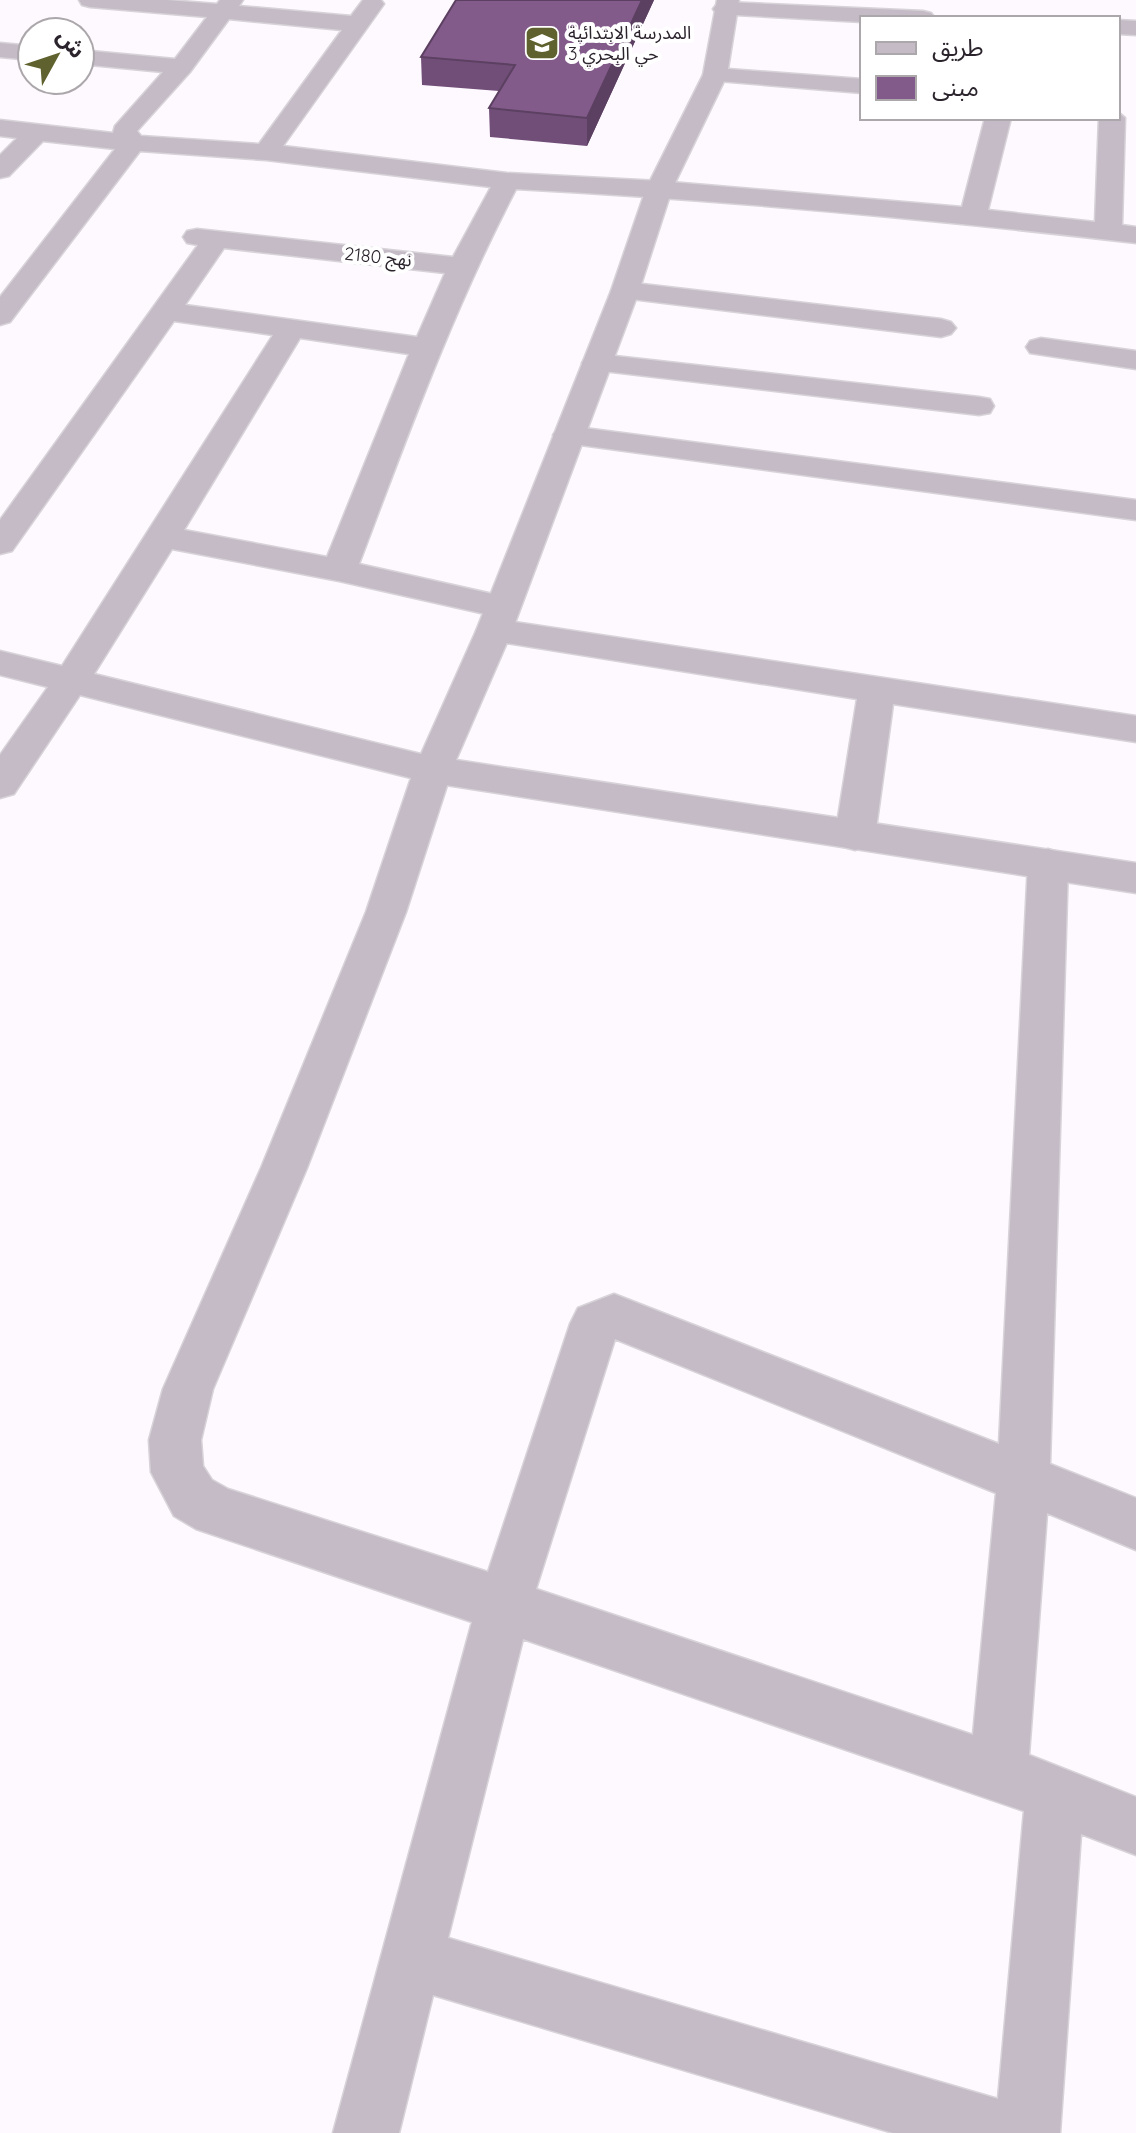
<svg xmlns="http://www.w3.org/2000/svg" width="1136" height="2133" font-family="Quicksand,'Noto Sans Arabic',sans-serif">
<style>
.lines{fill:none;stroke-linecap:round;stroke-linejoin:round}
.minor-casing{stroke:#d8d3d9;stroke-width:3}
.tertiary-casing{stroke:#d8d3d9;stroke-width:3}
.minor{fill:#c4bbc6;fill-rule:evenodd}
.tertiary{fill:#c4bbc6;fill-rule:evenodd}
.wall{fill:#714e78}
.shaded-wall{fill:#5c4061}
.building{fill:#835b8b;stroke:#5c4061;stroke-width:2}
.labels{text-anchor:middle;stroke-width:8;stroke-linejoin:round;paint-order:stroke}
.far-poi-label{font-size:18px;fill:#2c242d;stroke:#fff;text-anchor:start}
.far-street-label{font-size:18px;fill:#2c242d;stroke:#fff}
</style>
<rect width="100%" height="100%" fill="#fef9ff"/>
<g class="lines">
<g class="minor-casing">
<path id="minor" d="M 79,0 L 167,0 L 217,4 L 220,0 L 243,0 L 239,6 L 351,16 L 363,0 L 381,0 L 384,4 L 283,146 L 507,173 L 659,181 L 962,207 L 985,118 L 1011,118 L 988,210 L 1095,222 L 1099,118 L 1118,118 L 1118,112 L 1125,118 L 1122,225 L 1136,227 L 1136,243 C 930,219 723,200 516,189 C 453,310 407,437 359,564 L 515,599 L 520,607 L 515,615 L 503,618 L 339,581 L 172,549 L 94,674 L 433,757 L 446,761 L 452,770 L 406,912 L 307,1168 L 213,1389 L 201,1440 L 203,1466 L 212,1480 L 228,1489 L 488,1572 L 570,1324 L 578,1308 L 614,1294 L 999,1444 L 1028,864 L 1034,854 L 1048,849 L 1062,854 L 1068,864 L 1050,1464 L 1136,1498 L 1136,1550 L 1047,1513 L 1029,1755 L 1136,1797 L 1136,1855 L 1081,1834 L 1060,2133 L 893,2133 L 433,1995 L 399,2133 L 333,2133 L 472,1622 L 196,1529 L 174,1516 L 151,1472 L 149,1440 L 163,1389 L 261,1168 L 366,912 L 411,778 L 80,695 L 14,794 L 0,798 L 0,755 L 48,687 L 0,675 L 0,651 L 62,666 L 273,335 L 174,321 L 12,551 L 0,554 L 0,520 L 198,245 L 187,243 L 183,237 L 187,231 L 197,229 L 453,257 L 491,187 L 266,160 L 140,151 L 10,322 L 0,325 L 0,297 L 115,149 L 43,141 L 9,176 L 0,178 L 0,155 L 17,138 L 0,136 L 0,120 L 113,133 L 115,126 L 163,72 L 80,64 L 80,50 L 175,59 L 207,17 L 90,7 L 82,5 ZM 229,19 L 342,30 L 259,144 L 141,136 L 137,131 L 190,72 ZM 224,248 L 445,273 L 417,337 L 185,305 ZM 300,338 L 409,354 L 327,557 L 184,530 ZM 615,1339 L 996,1493 L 973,1735 L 536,1589 ZM 523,1639 L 1024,1811 L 998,2099 L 448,1938 Z
M 725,2 L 923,11 L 931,13 L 935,18 L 862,18 L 862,22 L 717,14 L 713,9 L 717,4 Z
M 1118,20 L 1136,21 L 1136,35 L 1118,34 Z
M 0,43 L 32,46 L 32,60 L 0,57 Z
M 715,68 L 862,79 L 862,93 L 706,80 L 703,75 L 706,70 Z
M 625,282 L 941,319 L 951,322 L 956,328 L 951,334 L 941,337 L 615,297 L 611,291 L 615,285 Z
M 1041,338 L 1136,351 L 1136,369 L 1030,353 L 1026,347 L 1030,341 Z
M 597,354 L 979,397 L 990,399 L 994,406 L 990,413 L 979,415 L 586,369 L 582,363 L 586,357 Z
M 569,426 L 1136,500 L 1136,520 L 558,442 L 553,435 L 558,428 Z
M 494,619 L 1136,716 L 1136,742 L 893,704 L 875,836 L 869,846 L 855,850 L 841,846 L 835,836 L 857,699 L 481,639 L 476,631 L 481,623 Z"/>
</g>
<g class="tertiary-casing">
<path id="tertiary" d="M 717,0 L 739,0 L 727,75 L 672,189 L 639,291 L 512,631 L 456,760 L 1136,863 L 1136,893 L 433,783 L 420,779 L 414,770 L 476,631 L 611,291 L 646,189 L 703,75 Z"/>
</g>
<use href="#minor" class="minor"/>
<use href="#tertiary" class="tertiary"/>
</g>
<path class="wall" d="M 654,0 L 587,146 L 490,137 L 489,108 L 499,91 L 422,85 L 421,57 Z"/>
<path class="shaded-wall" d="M 642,0 L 654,0 L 587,146 L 587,118 Z"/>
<path class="building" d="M 456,0 L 642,0 L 587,118 L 489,108 L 515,65 L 421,57 Z"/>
<defs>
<g id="school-square" transform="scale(1.8)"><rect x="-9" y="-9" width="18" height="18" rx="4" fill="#5f612e" stroke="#fff"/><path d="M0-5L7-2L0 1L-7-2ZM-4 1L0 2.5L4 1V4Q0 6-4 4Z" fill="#fff"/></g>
</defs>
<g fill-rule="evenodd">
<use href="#school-square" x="542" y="43"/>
</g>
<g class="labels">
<g class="far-poi-label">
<text x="568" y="39">المدرسة الابتدائية<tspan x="568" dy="21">حي البحري 3</tspan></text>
</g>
<g class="far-street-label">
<text transform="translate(378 257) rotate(6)" y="6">نهج 2180</text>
</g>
</g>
<rect x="860" y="16" width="260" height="104" fill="#ffffff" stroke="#aba7ab" stroke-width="2"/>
<rect x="876" y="42" width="40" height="12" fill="#c4bbc6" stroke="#aba7ab" stroke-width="2"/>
<text x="932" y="56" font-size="24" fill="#2c242d">طريق</text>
<rect x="876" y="76" width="40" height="24" fill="#835b8b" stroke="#aba7ab" stroke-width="2"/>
<text x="932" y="96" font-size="24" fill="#2c242d">مبنى</text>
<g transform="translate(56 56) rotate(50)"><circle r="38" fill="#ffffff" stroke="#aba7ab" stroke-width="2"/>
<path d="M0-6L14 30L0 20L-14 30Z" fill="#5f612e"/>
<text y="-12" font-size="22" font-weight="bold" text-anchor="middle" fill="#2c242d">ش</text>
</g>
</svg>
